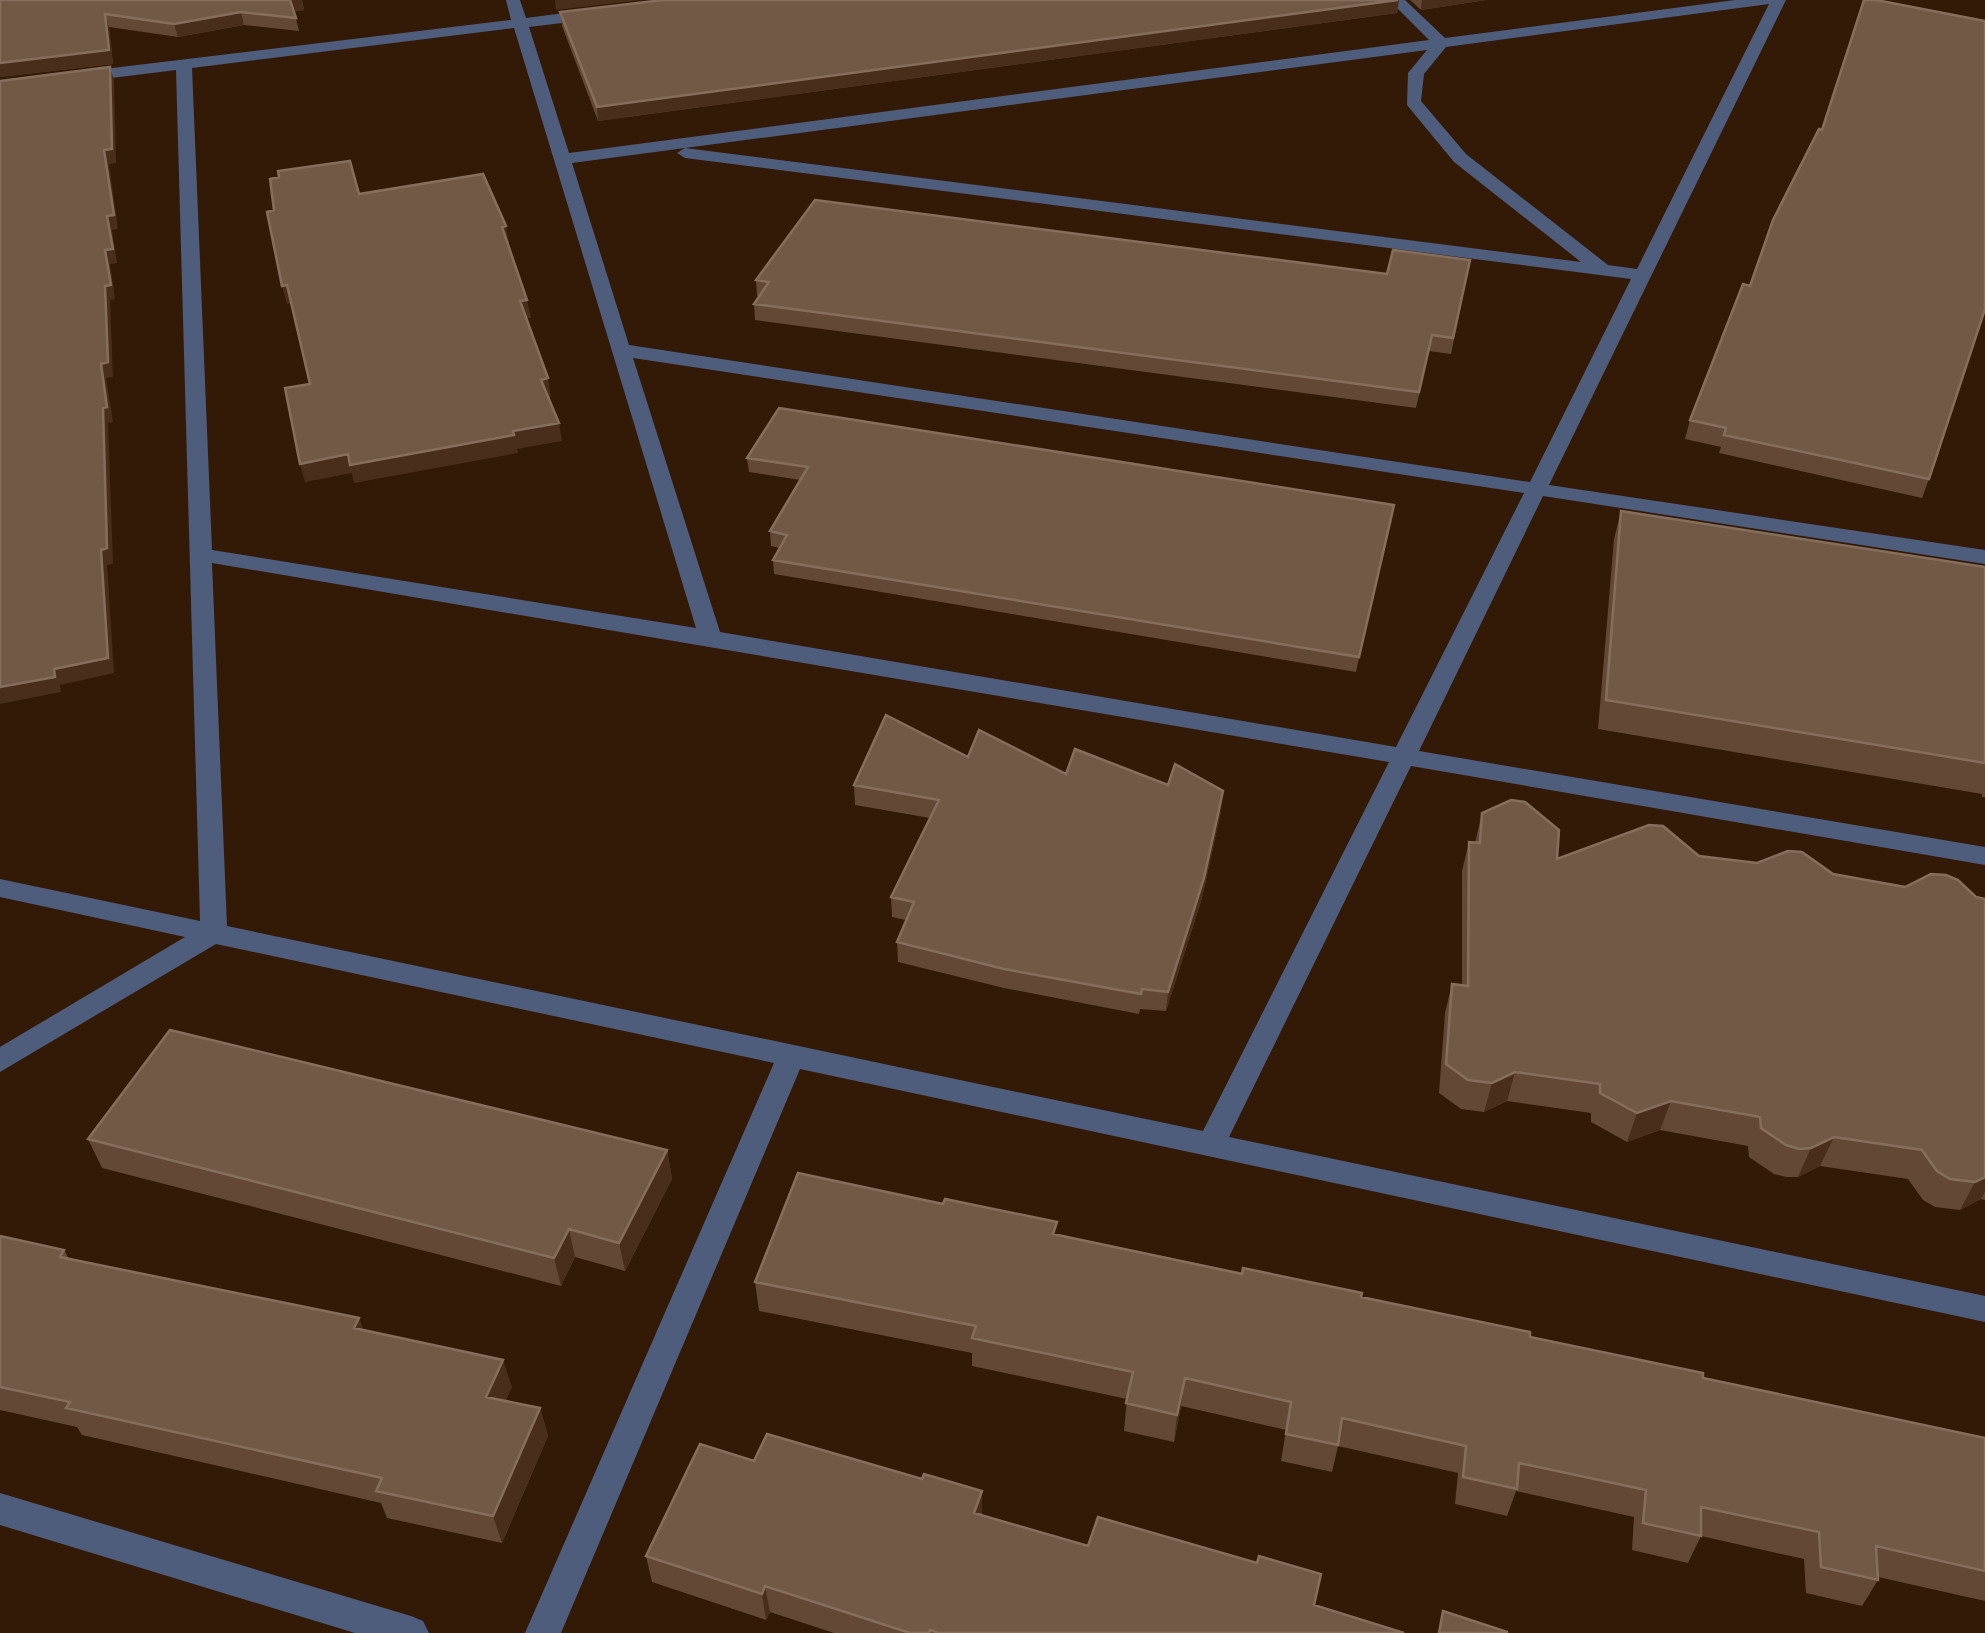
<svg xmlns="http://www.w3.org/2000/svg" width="1985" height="1633" font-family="'Sofia Sans Condensed',sans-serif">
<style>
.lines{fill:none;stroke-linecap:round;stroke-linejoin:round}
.minor{fill:#4f5d7d;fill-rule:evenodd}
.wall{fill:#634835}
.shaded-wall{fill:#492f1b}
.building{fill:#725946;stroke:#866e5d;stroke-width:2.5}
</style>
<rect width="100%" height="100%" fill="#321a06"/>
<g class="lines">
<path class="minor" d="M 506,0 L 520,0 L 526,18 L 595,9 L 603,14 L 595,19 L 529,27 L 569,153 L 1429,40 L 1389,0 L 1405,0 L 1445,38 L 1735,0 L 1786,0 L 1549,485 L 1985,550 L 1985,564 L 1543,496 L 1419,751 L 1985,847 L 1985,865 L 1411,766 L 1229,1137 L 1985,1296 L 1985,1322 L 800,1069 L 561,1633 L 525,1633 L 774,1063 L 216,944 L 0,1072 L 0,1047 L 185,937 L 0,897 L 0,879 L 200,921 L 176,70 L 79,82 L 71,77 L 79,72 L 511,20 ZM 1769,4 L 1637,269 L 1608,265 L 1466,154 L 1421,101 L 1424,74 L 1446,47 ZM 514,28 L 696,628 L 212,550 L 192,68 ZM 1427,50 L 1408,73 L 1407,105 L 1454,162 L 1581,262 L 685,148 L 677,153 L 685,158 L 1631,279 L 1530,482 L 629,345 L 572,163 ZM 633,358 L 1524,493 L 1396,747 L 720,632 ZM 212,563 L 1389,762 L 1203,1131 L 227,926 Z
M 0,1493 L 411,1616 L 423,1621 L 429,1633 L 355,1633 L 0,1525 Z"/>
</g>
<path class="wall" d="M 0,0 L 302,0 L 304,10 L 294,11 L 299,31 L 244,25 L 178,37 L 109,27 L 113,64 L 0,77 Z
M 1399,0 L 1397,13 L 598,121 L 562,26 L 560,12 Z
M 1410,0 L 1486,0 L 1421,10 Z
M 1387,274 L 1467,276 L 1451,354 L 1429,351 L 1416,408 L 755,320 L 754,304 L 759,296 L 757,296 L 756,280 Z
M 1743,284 L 1929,479 L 1922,498 L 1719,453 L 1721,447 L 1685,439 L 1690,420 Z
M 747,458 L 1394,505 L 1356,672 L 774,574 L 773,560 L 779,548 L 771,546 L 770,531 L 800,480 L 749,472 Z
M 1621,511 L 1985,567 L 1985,797 L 1982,797 L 1982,794 L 1598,729 L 1614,539 Z
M 968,757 L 1066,774 L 1221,811 L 1202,898 L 1166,1011 L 1140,1009 L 1139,1014 L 1004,988 L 898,962 L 897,942 L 906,920 L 892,917 L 891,897 L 930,818 L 855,805 L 854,785 Z
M 1482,813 L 1557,859 L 1699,856 L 1833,874 L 1985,899 L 1985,1200 L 1981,1199 L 1960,1210 L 1935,1207 L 1923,1200 L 1908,1179 L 1820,1166 L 1798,1177 L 1786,1177 L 1774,1174 L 1749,1157 L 1748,1146 L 1660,1130 L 1627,1142 L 1591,1122 L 1591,1113 L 1507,1101 L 1484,1112 L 1461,1109 L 1439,1093 L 1445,1013 L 1452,984 L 1462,985 L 1462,871 L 1469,842 L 1475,843 Z
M 88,1139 L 667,1150 L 672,1179 L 625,1271 L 575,1257 L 561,1286 L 102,1168 Z
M 1056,1234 L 1361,1297 L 1703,1378 L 1985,1438 L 1985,1601 L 1878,1577 L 1878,1580 L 1862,1606 L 1806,1593 L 1804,1559 L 1701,1536 L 1688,1563 L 1632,1550 L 1634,1517 L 1516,1491 L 1507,1516 L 1455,1504 L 1458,1473 L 1338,1446 L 1332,1472 L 1281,1461 L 1286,1430 L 1181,1406 L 1174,1442 L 1124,1431 L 1127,1399 L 972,1366 L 972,1353 L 759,1311 L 755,1282 Z
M 0,1236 L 64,1250 L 69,1259 L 359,1318 L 363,1330 L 512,1387 L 505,1401 L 540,1408 L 548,1436 L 502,1543 L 387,1518 L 381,1503 L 82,1435 L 77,1427 L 0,1410 Z
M 754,1461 L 982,1515 L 1088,1546 L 1314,1605 L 1404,1633 L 834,1633 L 770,1612 L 766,1620 L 652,1582 L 646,1556 Z"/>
<path class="shaded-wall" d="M 290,0 L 302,0 L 304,10 L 292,12 Z
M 555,0 L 641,0 L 556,10 Z
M 1399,0 L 1397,13 L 598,121 L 597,107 Z
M 1422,0 L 1486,0 L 1421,10 Z
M 241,12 L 244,25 L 178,37 L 174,24 Z
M 105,14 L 109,27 L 113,64 L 0,77 L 0,63 Z
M 110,67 L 114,80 L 116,163 L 109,164 L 118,229 L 112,230 L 117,263 L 110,264 L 115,299 L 110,300 L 113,377 L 106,378 L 113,422 L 108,423 L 113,564 L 107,565 L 114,673 L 60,685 L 61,692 L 0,704 L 0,687 L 54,669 L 101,550 L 101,364 L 107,216 L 104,150 Z
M 506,226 L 509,244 L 505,245 L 502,227 Z
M 287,285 L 292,303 L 287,304 L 282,286 Z
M 527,300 L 531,318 L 524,319 L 520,301 Z
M 548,378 L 551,397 L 544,398 L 541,380 Z
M 559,423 L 562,441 L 517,449 L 518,453 L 354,483 L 352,473 L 305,482 L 300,464 L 348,454 L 513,431 Z
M 1394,505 L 1392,520 L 1356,672 L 1359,657 Z
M 1223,791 L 1221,811 L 1202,898 L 1166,1011 L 1168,992 Z
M 1515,1072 L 1507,1101 L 1484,1112 L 1492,1083 Z
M 1671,1101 L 1660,1130 L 1627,1142 L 1637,1113 Z
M 1834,1137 L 1820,1166 L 1798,1177 L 1811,1148 Z
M 667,1150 L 672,1179 L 625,1271 L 619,1243 Z
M 1985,1177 L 1985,1192 L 1981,1199 L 1960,1210 L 1975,1182 Z
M 569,1229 L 575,1257 L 561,1286 L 554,1258 Z
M 359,1318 L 370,1346 L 354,1328 Z
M 503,1360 L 512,1387 L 495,1424 L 486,1397 Z
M 1185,1378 L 1181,1406 L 1174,1442 L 1177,1415 Z
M 540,1408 L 548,1436 L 502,1543 L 493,1516 Z
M 982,1491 L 982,1518 L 974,1513 Z
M 765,1586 L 770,1612 L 766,1620 L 762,1594 Z"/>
<path class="building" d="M 0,0 L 290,0 L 296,18 L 241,12 L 174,24 L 105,14 L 109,50 L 0,63 Z
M 663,0 L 1398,0 L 597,107 L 560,12 Z
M 1864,0 L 1876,0 L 1985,21 L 1985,309 L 1929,479 L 1724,435 L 1726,428 L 1690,420 L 1743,284 L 1750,286 L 1773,220 L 1819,129 L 1822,130 Z
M 110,67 L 112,149 L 104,150 L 114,215 L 107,216 L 113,249 L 105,250 L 111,285 L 105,286 L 108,362 L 101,364 L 107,407 L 103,408 L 107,548 L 101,550 L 108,658 L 54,669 L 55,677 L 0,687 L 0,81 Z
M 350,161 L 359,194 L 483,174 L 506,226 L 502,227 L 527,300 L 520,301 L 548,378 L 541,380 L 559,423 L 513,431 L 514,435 L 350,465 L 348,454 L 300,464 L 285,388 L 310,384 L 287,285 L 282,286 L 267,212 L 274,210 L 270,179 L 279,177 L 278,171 Z
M 815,200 L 1387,274 L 1393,250 L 1470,260 L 1453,338 L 1432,335 L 1419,392 L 754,304 L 769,282 L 756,280 Z
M 779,408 L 1394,505 L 1359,657 L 773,560 L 787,535 L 770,531 L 808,467 L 747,458 Z
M 1621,511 L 1985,567 L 1985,763 L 1606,700 Z
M 886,715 L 968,757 L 979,730 L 1066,774 L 1075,749 L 1168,785 L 1175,764 L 1223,791 L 1204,878 L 1168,992 L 1142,989 L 1141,994 L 1004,969 L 897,942 L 914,902 L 891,897 L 939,800 L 854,785 Z
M 1511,800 L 1525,802 L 1559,830 L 1557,859 L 1649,825 L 1663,826 L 1699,856 L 1757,863 L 1788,851 L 1802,852 L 1833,874 L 1905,887 L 1931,874 L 1946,875 L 1958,880 L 1976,897 L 1985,899 L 1985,1177 L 1975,1182 L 1950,1179 L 1937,1171 L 1922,1150 L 1834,1137 L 1811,1148 L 1799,1149 L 1786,1145 L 1761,1128 L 1760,1117 L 1671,1101 L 1637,1113 L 1600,1093 L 1600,1084 L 1515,1072 L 1492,1083 L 1468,1080 L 1446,1064 L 1452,984 L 1468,986 L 1469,842 L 1480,843 L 1482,813 Z
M 170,1030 L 667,1150 L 619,1243 L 569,1229 L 554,1258 L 88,1139 Z
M 798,1173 L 943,1204 L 945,1199 L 1057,1222 L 1053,1234 L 1242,1274 L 1243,1268 L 1362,1293 L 1361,1297 L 1530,1332 L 1530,1337 L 1703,1373 L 1703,1378 L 1985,1438 L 1985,1571 L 1876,1546 L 1878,1580 L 1821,1567 L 1819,1532 L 1701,1507 L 1701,1536 L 1643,1523 L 1646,1490 L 1519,1463 L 1517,1489 L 1463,1477 L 1466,1446 L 1342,1418 L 1338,1445 L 1286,1434 L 1291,1402 L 1185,1378 L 1177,1415 L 1126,1403 L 1133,1372 L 972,1338 L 976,1326 L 755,1282 Z
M 0,1236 L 64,1250 L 60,1257 L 359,1318 L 354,1328 L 503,1360 L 486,1397 L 540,1408 L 493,1516 L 376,1491 L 382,1478 L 66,1408 L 70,1402 L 0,1387 Z
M 767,1434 L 922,1479 L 924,1474 L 982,1491 L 974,1513 L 1088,1546 L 1098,1517 L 1257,1563 L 1259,1556 L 1321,1574 L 1314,1605 L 1404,1633 L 938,1633 L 930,1630 L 929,1633 L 910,1633 L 765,1586 L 762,1594 L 646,1556 L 700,1444 L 754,1461 Z
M 1443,1611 L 1507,1632 L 1507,1633 L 1439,1633 Z"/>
</svg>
